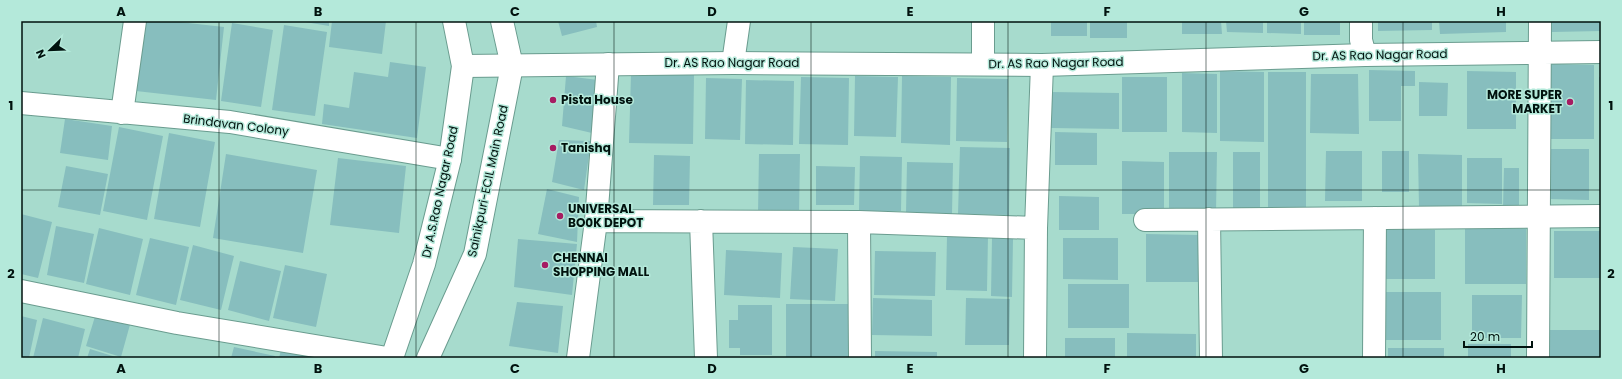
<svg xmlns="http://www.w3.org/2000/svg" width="1622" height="379" font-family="Poppins,sans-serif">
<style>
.building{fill:#87bebe}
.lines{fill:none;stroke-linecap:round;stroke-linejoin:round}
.minor-casing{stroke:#6a9c8f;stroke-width:24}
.tertiary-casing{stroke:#6a9c8f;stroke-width:24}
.secondary-casing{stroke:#6a9c8f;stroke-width:24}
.minor{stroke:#fff;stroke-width:22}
.tertiary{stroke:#fff;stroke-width:22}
.secondary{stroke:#fff;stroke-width:22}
.grid{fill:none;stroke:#01120e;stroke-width:1;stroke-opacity:0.55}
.poi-dot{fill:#a61c62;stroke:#b4e9da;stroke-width:1.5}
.labels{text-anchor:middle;stroke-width:3;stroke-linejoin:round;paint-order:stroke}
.street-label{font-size:12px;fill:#01120e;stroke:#b4e9da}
.poi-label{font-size:12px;font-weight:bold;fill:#01120e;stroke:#b4e9da;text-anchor:start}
.neatline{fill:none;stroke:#01120e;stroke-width:1.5}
.grid-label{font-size:13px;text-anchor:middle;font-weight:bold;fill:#01120e}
</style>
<rect width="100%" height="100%" fill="#a7dbcd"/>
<path class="building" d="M 144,21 L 170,21 L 224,27 L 216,100 L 136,91 Z
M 299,21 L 329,21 L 329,26 Z
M 332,21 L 386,21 L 382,54 L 329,47 Z
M 558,21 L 596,21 L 597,27 L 562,36 Z
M 1051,21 L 1087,21 L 1087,36 L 1051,36 Z
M 1090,21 L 1127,21 L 1127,38 L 1090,38 Z
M 1182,21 L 1221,21 L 1222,34 L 1182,34 Z
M 1226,21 L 1263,21 L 1263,33 L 1227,32 Z
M 1267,21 L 1301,21 L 1301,34 L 1267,33 Z
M 1304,21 L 1340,21 L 1340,35 L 1304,35 Z
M 1378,21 L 1432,21 L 1432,30 L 1378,31 Z
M 1439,21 L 1506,21 L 1506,32 L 1440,34 Z
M 1552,21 L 1601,21 L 1601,31 L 1552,32 Z
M 232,23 L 273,30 L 261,107 L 221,101 Z
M 284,25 L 327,32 L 315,116 L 272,110 Z
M 390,62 L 426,67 L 417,138 L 322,124 L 324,104 L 349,108 L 354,72 L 388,77 Z
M 1547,64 L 1594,65 L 1594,139 L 1546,139 Z
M 1369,70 L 1415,71 L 1415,86 L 1401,86 L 1401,121 L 1369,121 Z
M 1220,71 L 1264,72 L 1264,142 L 1220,141 Z
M 1467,71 L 1516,72 L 1516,129 L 1467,129 Z
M 1268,72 L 1306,72 L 1306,209 L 1268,208 Z
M 1182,73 L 1217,74 L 1217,133 L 1182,132 Z
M 631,74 L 694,75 L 693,144 L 629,143 Z
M 1311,74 L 1358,74 L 1359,134 L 1310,133 Z
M 566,76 L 598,80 L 592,133 L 562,126 Z
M 855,76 L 898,77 L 896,137 L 854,136 Z
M 902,76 L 951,77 L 950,145 L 901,143 Z
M 801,77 L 849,78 L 848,145 L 799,144 Z
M 1122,77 L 1167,77 L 1167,132 L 1122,132 Z
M 1599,77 L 1601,77 L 1601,122 L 1600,122 Z
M 706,78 L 742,79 L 740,140 L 705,139 Z
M 957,78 L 1008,79 L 1007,142 L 956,141 Z
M 746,80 L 794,81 L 793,145 L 745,144 Z
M 1419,82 L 1448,83 L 1447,116 L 1419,116 Z
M 1050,92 L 1119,93 L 1119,129 L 1051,128 Z
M 65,119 L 112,126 L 108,160 L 60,153 Z
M 119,127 L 163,136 L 147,220 L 103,211 Z
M 1055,132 L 1097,133 L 1097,165 L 1055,165 Z
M 169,133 L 215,142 L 200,227 L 154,219 Z
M 559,140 L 591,141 L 584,190 L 552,182 Z
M 960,147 L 1010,148 L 1009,215 L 958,214 Z
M 1548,149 L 1589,149 L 1589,200 L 1548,199 Z
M 1326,151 L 1362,151 L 1362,201 L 1325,201 Z
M 1382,151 L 1409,151 L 1409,192 L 1382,192 Z
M 1169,152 L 1217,152 L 1216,212 L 1169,211 Z
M 1233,152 L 1260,152 L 1260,208 L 1233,208 Z
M 226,154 L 317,170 L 303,253 L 213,238 Z
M 759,154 L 800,154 L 799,214 L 758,214 Z
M 1418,154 L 1462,155 L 1462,208 L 1419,207 Z
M 654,155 L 690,156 L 689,205 L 653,205 Z
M 860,156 L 902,157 L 901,211 L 859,211 Z
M 338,158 L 406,166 L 399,233 L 330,225 Z
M 1467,158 L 1502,158 L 1502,204 L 1467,203 Z
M 1122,161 L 1164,162 L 1164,214 L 1122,214 Z
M 907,162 L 953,163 L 952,214 L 906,213 Z
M 66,166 L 108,174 L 100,215 L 58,207 Z
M 816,166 L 855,167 L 854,205 L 816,205 Z
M 1504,168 L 1519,168 L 1519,209 L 1503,208 Z
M 547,189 L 579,197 L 577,242 L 538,234 Z
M 1059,196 L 1099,197 L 1099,230 L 1059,230 Z
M 21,214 L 52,222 L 38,278 L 21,274 Z
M 56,226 L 94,234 L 84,283 L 47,275 Z
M 99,228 L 143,239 L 130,295 L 86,284 Z
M 1465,228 L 1526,229 L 1526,284 L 1465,284 Z
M 1380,230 L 1435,230 L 1435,279 L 1380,279 Z
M 1554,231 L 1601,231 L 1601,278 L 1554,278 Z
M 1146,234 L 1199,235 L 1199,282 L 1146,282 Z
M 947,235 L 988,235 L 987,291 L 946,290 Z
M 150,238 L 189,247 L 176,305 L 136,295 Z
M 992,238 L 1013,239 L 1012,297 L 991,296 Z
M 1063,238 L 1118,238 L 1118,280 L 1063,279 Z
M 518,239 L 577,244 L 572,295 L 514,287 Z
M 193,245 L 234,256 L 221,310 L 180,300 Z
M 793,247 L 838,249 L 835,301 L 790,299 Z
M 726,250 L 782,253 L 780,298 L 724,295 Z
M 875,251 L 936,252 L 935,296 L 874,295 Z
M 240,261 L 281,271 L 269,321 L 228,310 Z
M 285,265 L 327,274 L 316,327 L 273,318 Z
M 1068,284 L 1129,284 L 1129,328 L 1068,328 Z
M 1383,292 L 1441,292 L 1441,340 L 1383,340 Z
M 1472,295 L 1522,295 L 1521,338 L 1472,338 Z
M 873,298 L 932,300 L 932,336 L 872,335 Z
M 966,298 L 1010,299 L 1009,345 L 965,345 Z
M 517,302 L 563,306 L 558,353 L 509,346 Z
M 786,304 L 853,304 L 853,357 L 786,357 Z
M 738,305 L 772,305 L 772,355 L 740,355 L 740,348 L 729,348 L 729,320 L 738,320 Z
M 97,310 L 131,321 L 121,357 L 86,346 Z
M 21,316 L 37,320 L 29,358 L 21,358 Z
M 43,318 L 85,329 L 78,358 L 33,358 Z
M 1546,330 L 1601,330 L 1601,358 L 1546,358 Z
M 1127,333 L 1196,334 L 1196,358 L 1127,358 Z
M 1065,338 L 1115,338 L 1115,358 L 1065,358 Z
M 1468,344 L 1511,344 L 1511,358 L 1468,358 Z
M 234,347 L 275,356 L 275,358 L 231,358 Z
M 1388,348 L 1444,348 L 1444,358 L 1388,358 Z
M 90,349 L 119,358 L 87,358 Z
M 281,350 L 319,357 L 319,358 L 279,358 Z
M 875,351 L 937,352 L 937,358 L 875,358 Z"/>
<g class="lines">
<g class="minor-casing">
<path id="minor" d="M 983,21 L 983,64
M 1361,21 L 1361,40 L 1365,55
M 733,63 L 739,21
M 21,103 L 230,122 L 450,159
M 122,113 L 135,21
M 1209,219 L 1211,358
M 1145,220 L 1601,216
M 596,221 L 859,222 L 1036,228
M 701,221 L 706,358
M 859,222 L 860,358
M 21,291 L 177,323 L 387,358
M 578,358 L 596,221 L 608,64
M 1035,358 L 1036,228 L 1042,65
M 1374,358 L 1375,218"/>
</g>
<g class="tertiary-casing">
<path id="tertiary" d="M 463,66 L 733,63 L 1042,65 L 1365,55 L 1601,52
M 1538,358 L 1540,21"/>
</g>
<g class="secondary-casing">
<path id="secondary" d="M 392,358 L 424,264 L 450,159 L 463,66 L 454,21
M 428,358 L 475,254 L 512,66 L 502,21"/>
</g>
<use href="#minor" class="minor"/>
<use href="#tertiary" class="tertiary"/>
<use href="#secondary" class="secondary"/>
</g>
<path class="grid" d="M 219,21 L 219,358M 416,21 L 416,358M 614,21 L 614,358M 811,21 L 811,358M 1008,21 L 1008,358M 1206,21 L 1206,358M 1403,21 L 1403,358M 21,190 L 1601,190"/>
<g class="poi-dot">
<circle cx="553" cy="100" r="4"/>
<circle cx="1570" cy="102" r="4"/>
<circle cx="553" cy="148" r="4"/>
<circle cx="560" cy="216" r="4"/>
<circle cx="545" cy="265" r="4"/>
</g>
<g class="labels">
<g class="street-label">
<text transform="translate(1380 55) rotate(-1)" y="4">Dr. AS Rao Nagar Road</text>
<text x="732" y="67">Dr. AS Rao Nagar Road</text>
<text transform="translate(1056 63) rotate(-1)" y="4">Dr. AS Rao Nagar Road</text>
<text transform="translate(236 125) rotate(7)" y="4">Brindavan Colony</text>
<text transform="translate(488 181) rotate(-78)" y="4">Sainikpuri-ECIL Main Road</text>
<text transform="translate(440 192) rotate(-78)" y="4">Dr A.S.Rao Nagar Road</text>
</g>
<g class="poi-label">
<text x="1562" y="99" text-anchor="end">MORE SUPER<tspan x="1562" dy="14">MARKET</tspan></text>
<text x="561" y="104">Pista House</text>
<text x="561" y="152">Tanishq</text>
<text x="568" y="213">UNIVERSAL<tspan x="568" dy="14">BO0K DEPOT</tspan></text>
<text x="553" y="262">CHENNAI<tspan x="553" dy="14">SHOPPING MALL</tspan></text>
</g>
</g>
<rect width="1622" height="379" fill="none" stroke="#b4e9da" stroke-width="44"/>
<g transform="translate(50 50) rotate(247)" stroke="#b4e9da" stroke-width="3" paint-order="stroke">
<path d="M0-3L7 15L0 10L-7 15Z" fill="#01120e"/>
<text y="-6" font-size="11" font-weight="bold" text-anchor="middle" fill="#01120e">N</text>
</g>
<path d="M1464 341v6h68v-6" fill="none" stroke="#01120e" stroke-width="2"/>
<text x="1470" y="341" font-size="12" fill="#01120e" stroke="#b4e9da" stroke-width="3" paint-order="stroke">20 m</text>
<rect x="22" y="22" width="1578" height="335" class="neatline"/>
<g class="grid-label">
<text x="121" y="16">A</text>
<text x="318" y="16">B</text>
<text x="515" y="16">C</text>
<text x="712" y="16">D</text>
<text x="910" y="16">E</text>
<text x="1107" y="16">F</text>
<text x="1304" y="16">G</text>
<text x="1501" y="16">H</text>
<text x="11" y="110">1</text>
<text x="1611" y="110">1</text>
<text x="11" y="278">2</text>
<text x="1611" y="278">2</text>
<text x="121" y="373">A</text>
<text x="318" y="373">B</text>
<text x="515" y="373">C</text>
<text x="712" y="373">D</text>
<text x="910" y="373">E</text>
<text x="1107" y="373">F</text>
<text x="1304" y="373">G</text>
<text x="1501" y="373">H</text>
</g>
</svg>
